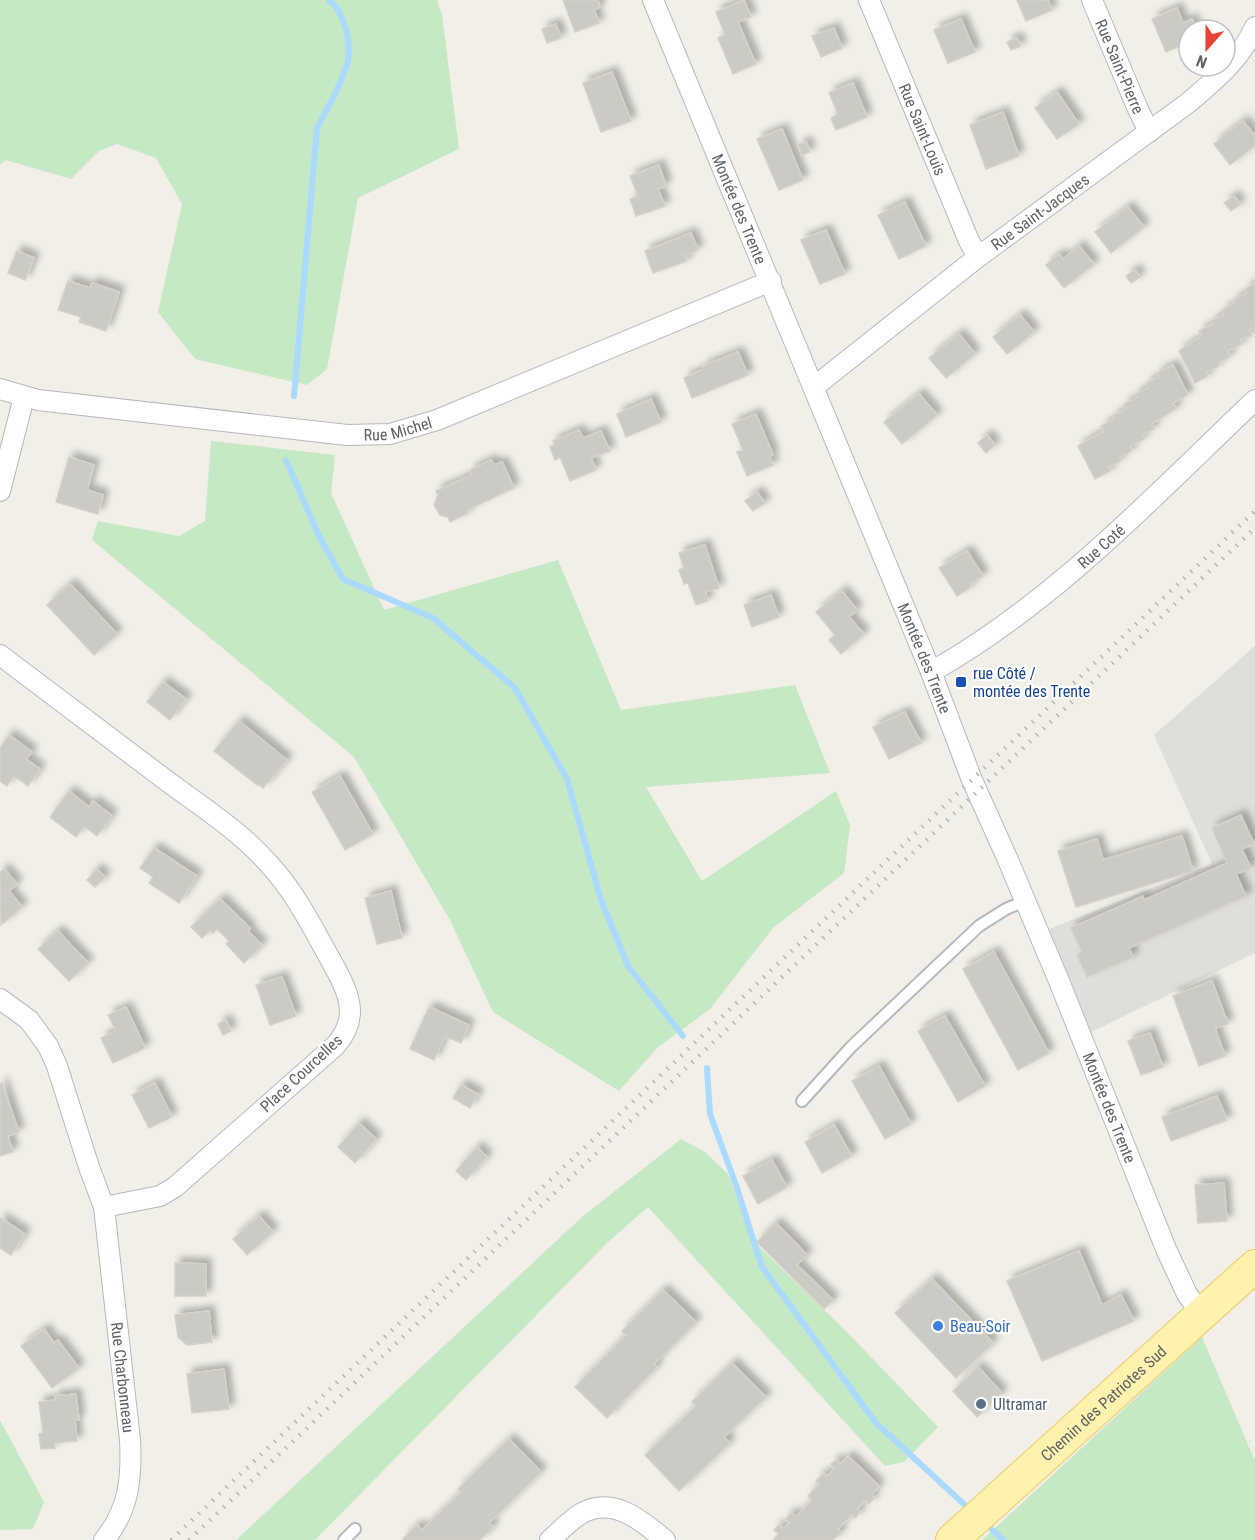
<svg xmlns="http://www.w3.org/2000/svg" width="1255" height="1540" font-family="'Roboto Condensed',sans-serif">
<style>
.industrial{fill:#e0deda}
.green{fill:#c5e8c5}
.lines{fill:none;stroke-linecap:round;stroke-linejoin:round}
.stream{stroke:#aadaff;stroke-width:6}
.building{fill:#cccac5;stroke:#d6d1c6;stroke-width:1.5;filter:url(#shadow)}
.lane-casing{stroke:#b5b8bc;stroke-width:14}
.street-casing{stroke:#b5b8bc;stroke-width:22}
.primary-casing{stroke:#f2c960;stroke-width:34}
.lane{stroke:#fff;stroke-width:10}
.street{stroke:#fff;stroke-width:20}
.primary{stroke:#fff2af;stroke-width:32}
.rail{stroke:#b6b7b8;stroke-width:4.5;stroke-dasharray:1.5 8;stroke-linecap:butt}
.transit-dot{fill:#1a4fb4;stroke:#fff;stroke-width:2}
.shop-dot{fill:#3f7fe0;stroke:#fff;stroke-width:2}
.service-dot{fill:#5c6f8a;stroke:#fff;stroke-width:2}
.labels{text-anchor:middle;stroke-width:4.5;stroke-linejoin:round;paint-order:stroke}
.street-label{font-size:16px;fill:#5f6368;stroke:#fff}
.transit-label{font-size:16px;fill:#164399;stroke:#fff;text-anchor:start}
.shop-label{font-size:16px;fill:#366cbe;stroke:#fff;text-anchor:start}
.service-label{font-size:16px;fill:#4e5e75;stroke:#fff;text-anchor:start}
</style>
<defs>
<filter id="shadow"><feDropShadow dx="5.5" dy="-5.5" stdDeviation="3" flood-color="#0004"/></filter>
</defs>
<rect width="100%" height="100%" fill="#f1efe8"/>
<path class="industrial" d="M 1255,646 L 1255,953 L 1091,1032 L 1049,929 L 1212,864 L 1154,735 Z"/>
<path class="green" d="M 0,0 L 437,0 L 442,15 L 459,149 L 358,198 L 327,369 L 307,385 L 195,359 L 158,312 L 182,204 L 156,158 L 117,144 L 99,151 L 71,179 L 6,160 L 0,164 Z
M 211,441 L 335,455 L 331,493 L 384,610 L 558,560 L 621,710 L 795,685 L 830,773 L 646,787 L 702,881 L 836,791 L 850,825 L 844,873 L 773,928 L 710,1009 L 657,1048 L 619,1091 L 493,1012 L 450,920 L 354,757 L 92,540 L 98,521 L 179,536 L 205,521 Z
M 681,1139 L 705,1152 L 728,1174 L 756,1244 L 847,1332 L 938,1427 L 904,1462 L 885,1466 L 648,1207 L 608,1242 L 315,1540 L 236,1540 L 582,1217 Z
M 1202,1337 L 1255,1461 L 1255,1540 L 982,1540 Z
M 0,1420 L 44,1502 L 33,1529 L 0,1530 Z"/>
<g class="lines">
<path class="stream" d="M 294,396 L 317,128 C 327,109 344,80 348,60 C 351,41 344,11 329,0
M 286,460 L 319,536 L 343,579 L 433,618 L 515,688 L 567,779 L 601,900 L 628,966 L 683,1036
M 707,1068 L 710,1114 L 736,1185 L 762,1267 L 876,1423 L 966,1506
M 992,1530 L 1003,1540"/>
</g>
<path class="building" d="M 563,0 L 598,0 L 600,7 L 594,10 L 599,23 L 575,32 Z
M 744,0 L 751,17 L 738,22 L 756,64 L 733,74 L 718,38 L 725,35 L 716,12 Z
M 1017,0 L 1048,0 L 1052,10 L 1026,21 Z
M 1177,8 L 1183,23 L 1192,19 L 1197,30 L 1189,30 L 1189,42 L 1166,52 L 1152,19 Z
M 961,19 L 975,52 L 948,63 L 934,30 Z
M 556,24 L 561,38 L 547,43 L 542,29 Z
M 834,28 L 842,48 L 821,57 L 812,36 Z
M 1017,38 L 1021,46 L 1011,50 L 1007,42 Z
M 612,72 L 631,121 L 601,132 L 583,83 Z
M 853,83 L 867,117 L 836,130 L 831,118 L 838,114 L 829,93 Z
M 1057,92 L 1079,124 L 1057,139 L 1035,108 Z
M 1003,112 L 1019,156 L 986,169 L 970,125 Z
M 1243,121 L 1255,136 L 1255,145 L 1230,165 L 1214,144 Z
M 782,129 L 803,180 L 779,190 L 757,139 Z
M 806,142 L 810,152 L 802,155 L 798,145 Z
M 659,165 L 666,186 L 658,189 L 665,206 L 636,216 L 630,199 L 638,196 L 630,176 Z
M 1234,196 L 1240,204 L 1231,211 L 1224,203 Z
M 905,202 L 926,246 L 899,259 L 878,215 Z
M 1128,207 L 1144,227 L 1111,253 L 1095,232 Z
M 826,230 L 845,274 L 820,284 L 801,240 Z
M 691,233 L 698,250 L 685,255 L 687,261 L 653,273 L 645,251 Z
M 1079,246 L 1094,264 L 1064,288 L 1046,265 L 1059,254 L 1063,259 Z
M 17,251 L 34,258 L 25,280 L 8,273 Z
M 1135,270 L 1140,277 L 1131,283 L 1126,276 Z
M 68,281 L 90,288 L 92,283 L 119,292 L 106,331 L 79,322 L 81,317 L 58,310 Z
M 1255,283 L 1255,327 L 1249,330 L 1252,335 L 1240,340 L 1242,344 L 1228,351 L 1230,357 L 1218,363 L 1219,366 L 1206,372 L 1208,376 L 1195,383 L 1179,351 L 1202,336 L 1199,331 L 1213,324 L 1211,321 L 1224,315 L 1222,310 L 1235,303 L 1233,300 L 1247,293 L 1245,289 Z
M 1020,315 L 1034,332 L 1007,354 L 993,337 Z
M 959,334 L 975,354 L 946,378 L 929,358 Z
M 738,352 L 748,375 L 692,398 L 684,378 L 704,369 L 703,366 Z
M 1173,365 L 1188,395 L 1173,403 L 1176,409 L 1151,424 L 1154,429 L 1142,435 L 1144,439 L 1130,446 L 1132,451 L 1119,457 L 1121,461 L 1108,467 L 1110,471 L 1095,479 L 1078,446 L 1104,431 L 1101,426 L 1115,419 L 1113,416 L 1126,409 L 1124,404 L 1137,398 L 1135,394 L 1148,388 L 1146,383 L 1159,377 L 1157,373 Z
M 919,394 L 937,415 L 902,444 L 884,422 Z
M 651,399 L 661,422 L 626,437 L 617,414 Z
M 756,414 L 773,455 L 769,456 L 773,465 L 747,476 L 737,452 L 743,450 L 732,424 Z
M 579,430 L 583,438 L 601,431 L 610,451 L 591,458 L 596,470 L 570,481 L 560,457 L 555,460 L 550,447 L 555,444 L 553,441 Z
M 987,435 L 995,445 L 986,453 L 978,443 Z
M 69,457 L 94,465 L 87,490 L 103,495 L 98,514 L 56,502 Z
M 491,460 L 494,465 L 502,462 L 514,488 L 467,510 L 468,513 L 450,522 L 448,517 L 440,515 L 434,505 L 438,495 L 436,491 L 472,475 L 470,470 Z
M 757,492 L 765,503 L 753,511 L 745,501 Z
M 705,545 L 719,588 L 705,592 L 708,601 L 696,605 L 688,583 L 684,584 L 679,570 L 684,568 L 679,553 Z
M 967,551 L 983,576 L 970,584 L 971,587 L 957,596 L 939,568 Z
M 70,584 L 117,634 L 94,655 L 47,605 Z
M 842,591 L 857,610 L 849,617 L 864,634 L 841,654 L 829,640 L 835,635 L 816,612 Z
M 771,595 L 779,617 L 752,627 L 744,605 Z
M 163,682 L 186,699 L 170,720 L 147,702 Z
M 905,712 L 921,743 L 889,759 L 873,727 Z
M 239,721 L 287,760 L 263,788 L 258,784 L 257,785 L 214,751 Z
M 9,735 L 32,752 L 26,759 L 40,769 L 28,786 L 14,776 L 7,786 L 0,781 L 0,748 Z
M 340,776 L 373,834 L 345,850 L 312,792 Z
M 69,791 L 89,807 L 93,801 L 112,816 L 97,836 L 84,826 L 76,837 L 50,817 Z
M 1241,815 L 1254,844 L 1242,849 L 1251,868 L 1236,874 L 1246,896 L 1129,948 L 1133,957 L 1087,977 L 1077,955 L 1082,952 L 1071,928 L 1143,896 L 1144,900 L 1227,863 L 1212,828 Z
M 1182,836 L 1193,871 L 1076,907 L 1058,851 L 1097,839 L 1103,860 Z
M 154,848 L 197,876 L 179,903 L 149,883 L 153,877 L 140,868 Z
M 4,869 L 17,884 L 9,891 L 22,907 L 1,925 L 0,872 Z
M 97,869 L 105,877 L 95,887 L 87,880 Z
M 391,891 L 402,938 L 377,944 L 365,898 Z
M 220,899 L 250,928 L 248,931 L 262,945 L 244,963 L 226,944 L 229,941 L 217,929 L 213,933 L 210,930 L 202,938 L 191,927 Z
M 58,931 L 88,963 L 69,981 L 38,949 Z
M 994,952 L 1049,1053 L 1018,1070 L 963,969 Z
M 282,977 L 296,1016 L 270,1025 L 256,985 Z
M 1212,981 L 1228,1024 L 1215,1028 L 1225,1056 L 1199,1066 L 1173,996 Z
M 126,1007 L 145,1048 L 113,1063 L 101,1038 L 116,1031 L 108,1015 Z
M 429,1007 L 469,1025 L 461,1043 L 445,1036 L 434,1060 L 410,1049 Z
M 945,1016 L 985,1086 L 958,1102 L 918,1031 Z
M 226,1020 L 231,1031 L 223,1035 L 218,1024 Z
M 1150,1033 L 1163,1067 L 1141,1075 L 1128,1041 Z
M 879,1066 L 911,1124 L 885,1139 L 852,1081 Z
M 2,1083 L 19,1132 L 8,1136 L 13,1152 L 0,1156 L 0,1084 Z
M 155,1083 L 172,1117 L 149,1128 L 132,1095 Z
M 461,1085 L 478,1094 L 470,1108 L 453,1098 Z
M 1217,1096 L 1227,1120 L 1171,1141 L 1162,1117 Z
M 359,1123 L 376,1139 L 355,1163 L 338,1147 Z
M 834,1125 L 852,1156 L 822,1173 L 805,1142 Z
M 477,1147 L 487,1157 L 466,1180 L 456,1171 Z
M 772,1160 L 787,1187 L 758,1204 L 743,1176 Z
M 1224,1183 L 1227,1221 L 1198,1223 L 1195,1185 Z
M 259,1216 L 273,1232 L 247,1255 L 233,1239 Z
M 0,1218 L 25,1234 L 11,1255 L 0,1248 Z
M 776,1223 L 807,1255 L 797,1265 L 833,1300 L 824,1309 L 757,1242 Z
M 1079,1251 L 1102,1305 L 1121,1295 L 1134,1321 L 1042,1361 L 1007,1281 Z
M 175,1263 L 206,1264 L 206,1296 L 175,1296 Z
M 932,1279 L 993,1343 L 956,1378 L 895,1313 Z
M 663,1290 L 696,1322 L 654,1364 L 657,1367 L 607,1418 L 575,1387 L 626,1335 L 622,1331 Z
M 209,1311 L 212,1342 L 187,1345 L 178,1337 L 175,1315 Z
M 44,1329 L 54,1343 L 58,1340 L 79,1368 L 52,1388 L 21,1346 Z
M 732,1363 L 766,1397 L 724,1437 L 730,1443 L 679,1491 L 645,1455 L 696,1406 L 692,1402 Z
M 978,1367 L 1002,1393 L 977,1417 L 953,1391 Z
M 224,1369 L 229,1409 L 192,1413 L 187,1374 Z
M 76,1394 L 79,1420 L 75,1420 L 77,1441 L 54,1443 L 55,1448 L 41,1449 L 39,1434 L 43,1433 L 39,1402 L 56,1400 L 55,1396 Z
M 509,1439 L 541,1472 L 489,1523 L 493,1527 L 480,1540 L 402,1540 L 417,1525 L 422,1530 L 461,1492 L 458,1489 Z
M 848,1456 L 879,1486 L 871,1495 L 874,1498 L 869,1504 L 865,1500 L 857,1509 L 860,1512 L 855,1518 L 852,1514 L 838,1529 L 841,1532 L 833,1540 L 773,1540 L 779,1534 L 774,1530 L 779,1525 L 783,1529 L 790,1523 L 785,1519 L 791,1513 L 796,1517 L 812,1500 L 808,1496 L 819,1484 L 816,1481 L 824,1473 L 827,1476 L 835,1469 L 831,1464 L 836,1460 L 840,1464 Z"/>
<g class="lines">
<g class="lane-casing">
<path id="lane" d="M 802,1101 L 851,1047 L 979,926 L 1006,909 L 1025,901
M 344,1540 L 355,1529"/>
</g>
<g class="street-casing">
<g id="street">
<path id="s1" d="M 653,0 L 931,672 L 972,780 L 1008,860 L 1059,981 L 1166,1249 L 1187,1294 L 1202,1315"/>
<path id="s2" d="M 869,0 L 969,241 L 978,257"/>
<path id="s3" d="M 1092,0 L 1137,107 L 1149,132"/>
<path id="s4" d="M 814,387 L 978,257 L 1188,103 C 1215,80 1240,60 1255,27"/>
<path id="s5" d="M 0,389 L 38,400 L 347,435 L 390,434 L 437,420 L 771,281"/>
<path d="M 0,491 L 24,397"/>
<path d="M 0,655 C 56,697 111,739 167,781 C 202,807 240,831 269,864 C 294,891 310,923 328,955 C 345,987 364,1014 335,1046 L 175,1187 L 160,1196 L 104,1207"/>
<path id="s6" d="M 931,672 C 1055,602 1153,497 1255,400"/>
<path id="s7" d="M 0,999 L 29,1020 L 48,1046 L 57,1066 L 89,1167 L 104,1207 L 130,1440 C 132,1478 129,1510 104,1540"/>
<path d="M 550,1540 C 560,1531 570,1520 582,1513 C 614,1496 642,1521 665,1540"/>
</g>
</g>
<g class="primary-casing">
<g id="primary">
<path id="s8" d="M 952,1540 L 1255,1266"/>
</g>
</g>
<use href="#lane" class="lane"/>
<use href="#street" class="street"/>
<use href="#primary" class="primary"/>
<path class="rail" d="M 171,1540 L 1255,511
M 189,1540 L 1255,528"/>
</g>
<rect class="transit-dot" x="955" y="676" width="12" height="12" rx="3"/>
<circle class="shop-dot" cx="938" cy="1326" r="6"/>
<circle class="service-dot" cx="981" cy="1404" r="6"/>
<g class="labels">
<g class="street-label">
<text dy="6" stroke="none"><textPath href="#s3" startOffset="72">Rue Saint-Pierre</textPath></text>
<text dy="6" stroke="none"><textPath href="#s2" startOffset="140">Rue Saint-Louis</textPath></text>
<text dy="6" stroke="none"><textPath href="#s1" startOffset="226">Montée des Trente</textPath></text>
<text dy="6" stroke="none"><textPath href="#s4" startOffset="286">Rue Saint-Jacques</textPath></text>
<text dy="6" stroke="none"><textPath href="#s5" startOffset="402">Rue Michel</textPath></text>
<text dy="6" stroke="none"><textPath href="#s6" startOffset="212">Rue Coté</textPath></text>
<text dy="6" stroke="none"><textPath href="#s1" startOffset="712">Montée des Trente</textPath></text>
<text transform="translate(301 1073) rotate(-43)" y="6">Place Courcelles</text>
<text dy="6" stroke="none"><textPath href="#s1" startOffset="1198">Montée des Trente</textPath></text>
<text dy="6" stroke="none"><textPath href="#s7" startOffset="410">Rue Charbonneau</textPath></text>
<text dy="6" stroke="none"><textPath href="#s8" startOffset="204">Chemin des Patriotes Sud</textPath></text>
</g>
<g class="transit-label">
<text x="973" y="679">rue Côté /<tspan x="973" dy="18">montée des Trente</tspan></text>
</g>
<g class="shop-label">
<text x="950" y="1332">Beau-Soir</text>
</g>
<g class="service-label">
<text x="993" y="1410">Ultramar</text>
</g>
</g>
<g transform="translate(1207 48) rotate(201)"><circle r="28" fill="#ffffff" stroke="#bfc1c3" stroke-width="1.5"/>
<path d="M0-4.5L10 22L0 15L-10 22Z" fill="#ea4335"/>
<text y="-9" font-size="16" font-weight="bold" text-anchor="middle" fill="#5f6368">N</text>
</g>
</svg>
